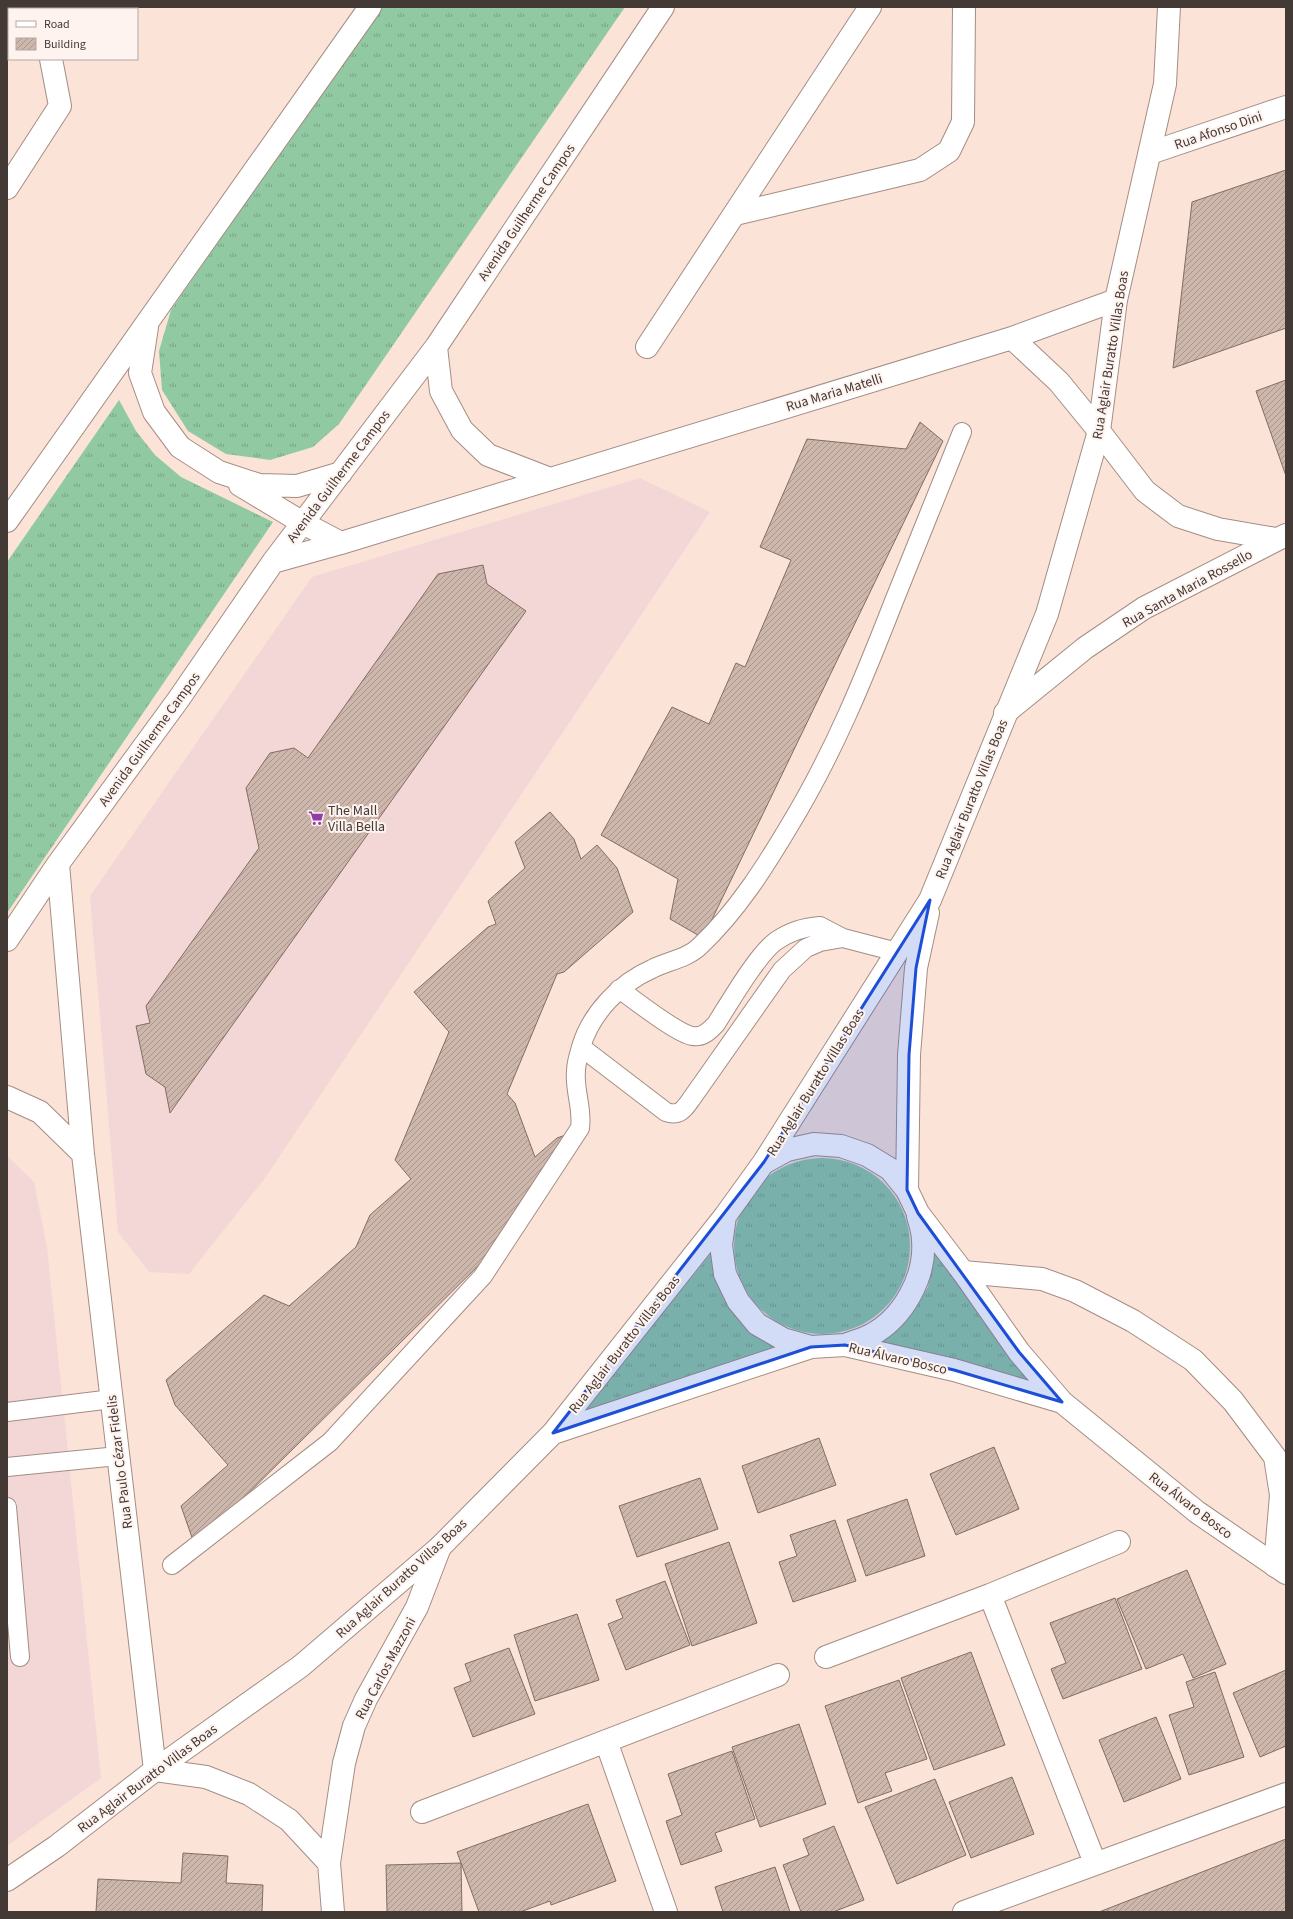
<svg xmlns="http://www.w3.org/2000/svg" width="1293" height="1919" font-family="'Source Sans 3',sans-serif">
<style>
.commercial{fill:#f2d7d6}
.grass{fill:url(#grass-tufts)}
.building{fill:url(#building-hatch);stroke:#826d63}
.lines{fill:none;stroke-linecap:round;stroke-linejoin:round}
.lane-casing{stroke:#a48d83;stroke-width:20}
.street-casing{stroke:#a48d83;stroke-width:24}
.secondary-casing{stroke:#a48d83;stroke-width:24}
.lane{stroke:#fff;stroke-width:18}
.street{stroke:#fff;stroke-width:22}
.secondary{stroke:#fff;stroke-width:22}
.marked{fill:#1d4ed8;fill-opacity:0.2;stroke:#1d4ed8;stroke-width:3;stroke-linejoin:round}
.labels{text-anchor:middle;stroke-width:4;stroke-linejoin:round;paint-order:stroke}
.street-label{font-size:14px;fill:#433935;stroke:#fef3ef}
.poi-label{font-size:14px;fill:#433935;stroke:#fef3ef;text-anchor:start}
</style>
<defs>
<pattern id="grass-tufts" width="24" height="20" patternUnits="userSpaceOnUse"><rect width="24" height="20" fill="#91c9a2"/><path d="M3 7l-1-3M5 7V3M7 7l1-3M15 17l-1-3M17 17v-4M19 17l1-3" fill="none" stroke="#78a485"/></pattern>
<pattern id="building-hatch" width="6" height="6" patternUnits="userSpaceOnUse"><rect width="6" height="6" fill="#cdb6ab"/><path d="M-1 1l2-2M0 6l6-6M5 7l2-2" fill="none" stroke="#a8958c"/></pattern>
</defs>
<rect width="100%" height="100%" fill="#fbe3d8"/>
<path class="commercial" d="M 640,478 L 710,512 L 265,1178 L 189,1274 L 149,1272 L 118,1232 L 90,896 L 312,577 Z
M 7,1156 L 34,1182 L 47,1247 L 101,1778 L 7,1846 Z"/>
<path class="grass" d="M 380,7 L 625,7 L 339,424 L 313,447 L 270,460 L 226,454 L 188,431 L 162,390 L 159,351 L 171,310 Z
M 119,400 L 136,431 L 155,455 L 181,477 L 273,522 L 7,913 L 7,562 Z
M734 1246a88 88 0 1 1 176 0a88 88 0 1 1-176 0Z
M 934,1246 L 1035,1385 L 873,1341 L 911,1315 L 928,1287 Z
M 712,1252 L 714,1278 L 729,1303 L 782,1347 L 583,1411 Z"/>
<path class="building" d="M 1286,170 L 1286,328 L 1173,368 L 1192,202 Z
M 1286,380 L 1286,476 L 1256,391 Z
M 920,422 L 943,441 L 703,938 L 670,919 L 678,879 L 601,835 L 672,707 L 709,724 L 736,663 L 745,667 L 791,560 L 760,547 L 807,439 L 906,449 Z
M 483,565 L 487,584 L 526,611 L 170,1113 L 165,1087 L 146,1074 L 136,1026 L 150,1023 L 146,1006 L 259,848 L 246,788 L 270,753 L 294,748 L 308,758 L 438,574 Z
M 550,812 L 574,839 L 581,859 L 597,845 L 617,868 L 633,912 L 564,972 L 557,974 L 507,1094 L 515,1103 L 535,1157 L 557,1138 L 574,1132 L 498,1246 L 195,1546 L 181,1506 L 228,1465 L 175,1405 L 166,1380 L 264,1295 L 289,1306 L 356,1247 L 370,1215 L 411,1179 L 395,1160 L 449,1032 L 414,992 L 488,927 L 496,924 L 488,901 L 525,868 L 515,842 Z
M 819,1438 L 836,1485 L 758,1513 L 742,1466 Z
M 994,1447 L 1019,1509 L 956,1535 L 930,1474 Z
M 700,1478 L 718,1529 L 637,1557 L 619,1506 Z
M 907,1499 L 925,1556 L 866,1576 L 847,1520 Z
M 835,1520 L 856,1581 L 793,1602 L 779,1562 L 797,1556 L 790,1535 Z
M 729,1542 L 757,1623 L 692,1646 L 665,1564 Z
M 1187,1570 L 1226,1664 L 1193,1678 L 1183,1654 L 1146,1669 L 1117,1599 Z
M 665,1581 L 690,1645 L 626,1670 L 608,1624 L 623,1618 L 616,1600 Z
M 1115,1598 L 1142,1669 L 1063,1699 L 1051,1669 L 1066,1663 L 1050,1623 Z
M 577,1614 L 599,1680 L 535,1701 L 514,1635 Z
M 509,1648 L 535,1714 L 473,1737 L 454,1688 L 471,1681 L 465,1664 Z
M 971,1652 L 1005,1745 L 934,1770 L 901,1678 Z
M 1286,1670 L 1286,1746 L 1260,1757 L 1233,1693 Z
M 1215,1672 L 1244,1757 L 1189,1775 L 1169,1715 L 1194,1707 L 1186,1682 Z
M 899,1680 L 927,1759 L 885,1773 L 892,1791 L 858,1803 L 825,1706 Z
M 1156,1717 L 1181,1779 L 1124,1802 L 1099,1740 Z
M 799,1724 L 826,1804 L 760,1827 L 732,1747 Z
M 732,1751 L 755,1819 L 715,1833 L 722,1851 L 681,1865 L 666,1821 L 682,1815 L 668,1774 Z
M 1012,1777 L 1034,1834 L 971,1858 L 949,1802 Z
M 935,1779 L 966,1855 L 897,1884 L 865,1807 Z
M 588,1804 L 616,1881 L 551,1905 L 550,1901 L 520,1912 L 479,1912 L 457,1852 Z
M 834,1826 L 864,1900 L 833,1912 L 801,1912 L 783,1865 L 809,1855 L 803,1839 Z
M 1286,1839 L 1286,1912 L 1099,1912 L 1202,1872 Z
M 183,1853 L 228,1856 L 226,1883 L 263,1885 L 262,1912 L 96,1912 L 98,1879 L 181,1883 Z
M 461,1863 L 462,1912 L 387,1912 L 386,1865 Z
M 775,1867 L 790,1912 L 723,1912 L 715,1887 Z"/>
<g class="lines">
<g class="lane-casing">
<path id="lane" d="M 619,989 C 635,1000 676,1033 692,1036 C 703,1038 709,1031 716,1024 C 730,1002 757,955 776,941 C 789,932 804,927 820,926 L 843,938 L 897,952
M 581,1047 L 666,1112 C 680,1117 685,1108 692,1098 L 782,970 L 806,948 L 820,942 L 843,938
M 7,1412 L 112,1399
M 7,1467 L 118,1456
M 7,1507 L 20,1657
M 172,1565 L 330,1442 L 483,1276 L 580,1128 C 583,1109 574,1090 576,1071 C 576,1063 579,1054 581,1047 C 591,1013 620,983 652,969 C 667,961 687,959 700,946 C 737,911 765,867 791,823 C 834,752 864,678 894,601 C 917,545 939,488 962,432"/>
</g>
<g class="street-casing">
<path id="street" d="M 41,7 L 42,9
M 1150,153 L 1286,107
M 7,188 L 60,106 L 51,59
M 735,214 L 920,170 L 949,151 L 963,122 L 964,7
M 647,347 L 870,7
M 1099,431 L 1145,491 L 1178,516 L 1218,529 L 1276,539
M 1005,713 L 1085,648 L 1144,608 L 1286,535
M 963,1272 L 1042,1279 L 1075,1291 L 1133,1321 L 1193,1360 L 1233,1401 L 1275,1457 L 1281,1495 L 1275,1566
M 990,1595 L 1095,1863
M 826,1657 L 990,1595 L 1119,1542
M 606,1741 L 666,1912
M 155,1770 L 206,1777 L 249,1794 L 289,1820 L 329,1863
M 422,1812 L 778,1675
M 333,1912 L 329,1863 L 344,1763 L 354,1726 L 366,1699 L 417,1607 L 440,1547
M 964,1912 L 1286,1794"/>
</g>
<g class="secondary-casing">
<path id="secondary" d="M 147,327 L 140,373 L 154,412 L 180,447 L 219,472 L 259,485 L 297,486 L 341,473
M 1012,338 L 1059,382 L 1099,431
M 436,347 L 441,391 L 462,430 L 488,455 L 550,479
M 240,485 L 303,523 L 341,543
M 7,521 L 370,7
M 273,562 L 341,543 L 1012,338 L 1116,300
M 58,864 L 83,1154 L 155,1770
M 7,940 L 58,864 L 178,700 L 273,562 L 436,347 L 663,7
M 7,1097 L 40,1112 L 83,1154
M 765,1162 L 787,1150 L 814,1144 L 841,1146 L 867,1155 L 890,1169 L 907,1190 L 918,1213 L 963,1272 L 1019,1352 L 1062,1402 L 1197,1512 L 1286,1573
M 907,1190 L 909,1055 L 916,968 L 928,913
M 725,1216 L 721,1245 L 725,1274 L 738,1301 L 757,1324 L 783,1339 L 811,1347 L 845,1345 L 954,1370 L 1062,1402
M 845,1345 C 853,1342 863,1339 871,1335 C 903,1318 926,1277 923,1240 C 923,1232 920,1224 918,1216
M 553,1433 L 811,1347
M 7,1880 L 57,1846 L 155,1770 L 301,1666 L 440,1547 L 553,1433 L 725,1216 L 764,1162 L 930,900 L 1047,614 L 1099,431 L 1116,300 L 1165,84 L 1169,7"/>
</g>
<use href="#lane" class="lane"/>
<use href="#street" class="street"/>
<use href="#secondary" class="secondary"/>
</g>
<path class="marked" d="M 930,900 L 916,968 L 909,1055 L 907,1190 L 918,1213 L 1019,1352 L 1062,1402 L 954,1370 L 845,1345 L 811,1347 L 553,1433 L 764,1162 Z"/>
<defs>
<g id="supermarket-bare" transform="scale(1.2)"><path d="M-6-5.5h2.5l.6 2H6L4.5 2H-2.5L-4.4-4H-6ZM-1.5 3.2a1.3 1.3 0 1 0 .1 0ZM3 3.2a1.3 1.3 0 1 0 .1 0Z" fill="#943ba7" stroke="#fef3ef" stroke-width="2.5" paint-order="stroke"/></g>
</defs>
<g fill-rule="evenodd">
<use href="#supermarket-bare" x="316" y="818"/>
</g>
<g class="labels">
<g class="street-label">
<text transform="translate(1218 130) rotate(-19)" y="5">Rua Afonso Dini</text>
<text transform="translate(526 212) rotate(-56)" y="5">Avenida Guilherme Campos</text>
<text transform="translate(1110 355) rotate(-81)" y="5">Rua Aglair Buratto Villas Boas</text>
<text transform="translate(834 392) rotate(-17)" y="5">Rua Maria Matelli</text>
<text transform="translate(338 476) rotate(-53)" y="5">Avenida Guilherme Campos</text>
<text transform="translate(1187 588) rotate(-29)" y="5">Rua Santa Maria Rossello</text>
<text transform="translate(149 739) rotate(-54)" y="5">Avenida Guilherme Campos</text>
<text transform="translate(971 799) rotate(-68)" y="5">Rua Aglair Buratto Villas Boas</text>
<text transform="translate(815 1082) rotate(-58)" y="5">Rua Aglair Buratto Villas Boas</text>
<text transform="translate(624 1344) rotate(-52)" y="5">Rua Aglair Buratto Villas Boas</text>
<text transform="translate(898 1358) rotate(13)" y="5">Rua Álvaro Bosco</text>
<text transform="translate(119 1462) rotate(-97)" y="5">Rua Paulo Cézar Fidelis</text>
<text transform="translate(1191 1505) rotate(37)" y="5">Rua Álvaro Bosco</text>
<text transform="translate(401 1578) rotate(-42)" y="5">Rua Aglair Buratto Villas Boas</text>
<text transform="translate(385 1668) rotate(-62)" y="5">Rua Carlos Mazzoni</text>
<text transform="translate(147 1778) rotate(-37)" y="5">Rua Aglair Buratto Villas Boas</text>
</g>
<g class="poi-label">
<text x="328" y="815">The Mall<tspan x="328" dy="16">Villa Bella</tspan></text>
</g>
</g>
<rect width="1293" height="1919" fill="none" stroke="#433935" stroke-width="16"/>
<rect x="8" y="8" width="130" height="52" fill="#fef3ef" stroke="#b3a9a5"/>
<rect x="16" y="21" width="20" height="6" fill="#ffffff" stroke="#b3a9a5"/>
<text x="44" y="28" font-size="12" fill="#433935">Road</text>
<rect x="16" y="38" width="20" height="12" fill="url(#building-hatch)" stroke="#b3a9a5"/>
<text x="44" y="48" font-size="12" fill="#433935">Building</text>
</svg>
